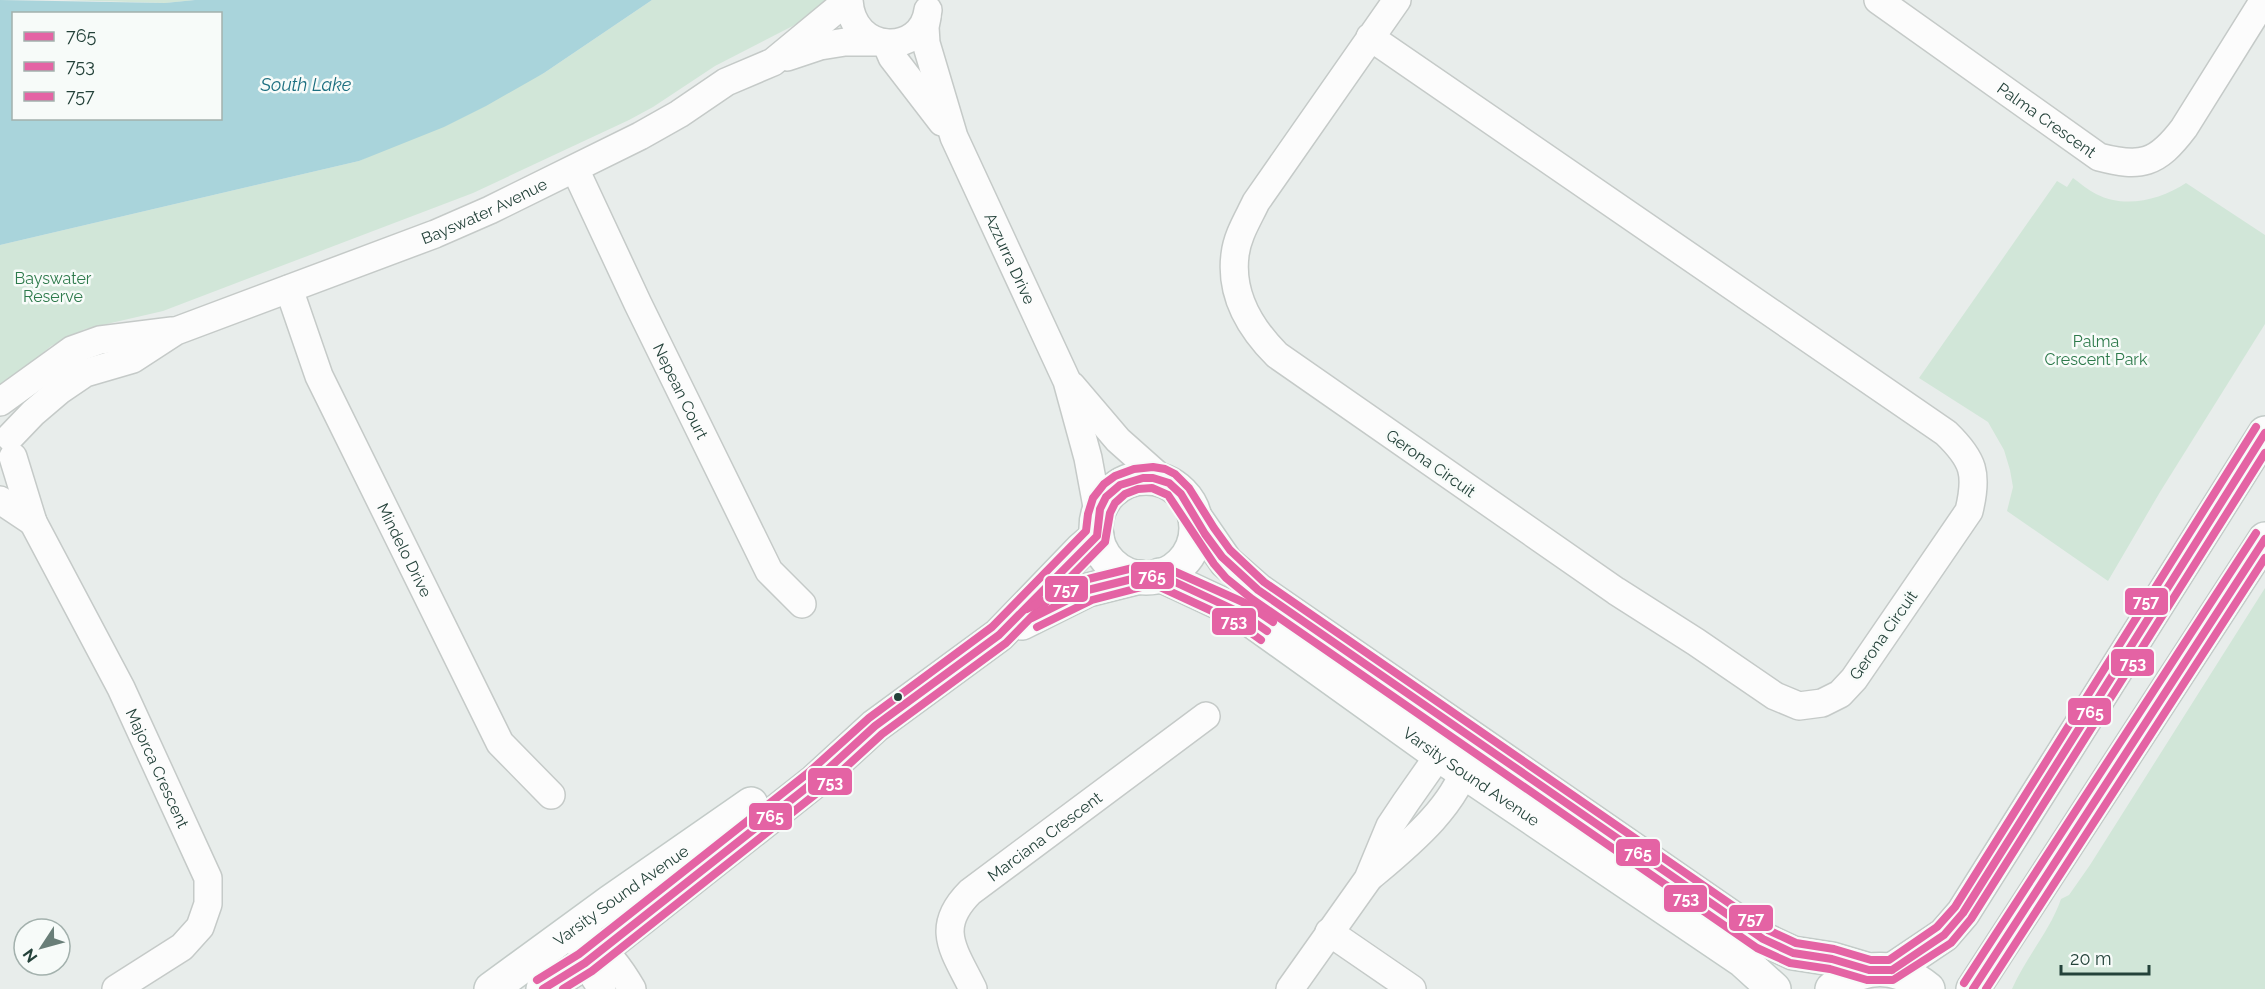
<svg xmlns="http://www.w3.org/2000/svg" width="2265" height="989" font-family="Raleway,sans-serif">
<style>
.green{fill:#d1e6d8}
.water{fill:#a9d4db;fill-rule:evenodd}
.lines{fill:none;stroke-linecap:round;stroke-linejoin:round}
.street-casing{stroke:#c5cac8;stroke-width:30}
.secondary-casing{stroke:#c3cbc8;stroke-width:36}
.street{stroke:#fcfcfc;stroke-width:27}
.secondary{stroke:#fcfcfc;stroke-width:33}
.bus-1-casing{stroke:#f7fbf9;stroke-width:12}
.bus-2-casing{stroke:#f7fbf9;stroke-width:12}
.bus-3-casing{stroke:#f7fbf9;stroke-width:12}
.bus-1{stroke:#e463a4;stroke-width:8}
.bus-2{stroke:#e463a4;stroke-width:8}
.bus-3{stroke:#e463a4;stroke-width:8}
.bus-dot{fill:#24423a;stroke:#f7fbf9;stroke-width:2}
.labels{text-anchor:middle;stroke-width:5;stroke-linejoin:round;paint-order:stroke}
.street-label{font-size:16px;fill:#24423a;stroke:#f7fbf9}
.park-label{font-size:16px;fill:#2d7a4b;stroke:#f7fbf9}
.water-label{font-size:18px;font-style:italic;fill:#1c6f80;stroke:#f7fbf9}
.line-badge{stroke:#f7fbf9;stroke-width:2}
.badge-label{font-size:16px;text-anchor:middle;font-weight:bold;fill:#fff}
</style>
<rect width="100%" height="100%" fill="#e8edeb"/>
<path class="green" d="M 63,0 L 195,0 L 165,3 Z
M 652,0 L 830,0 L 820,12 L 715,66 L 653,107 L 629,120 L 473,193 L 163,311 L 85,329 L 51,346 L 0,389 L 0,245 L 359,161 L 544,73 Z
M 2073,178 C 2080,183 2088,190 2096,194 C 2125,209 2160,200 2186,183 L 2265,235 L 2265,324 L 2160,492 L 2108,581 L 2007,511 L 2013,487 L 2010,470 L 2004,450 L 1988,422 L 1919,378 L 2057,181 L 2067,187 Z
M 2265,588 L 2265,989 L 2012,989 C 2026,957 2050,931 2061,899 L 2069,895 L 2090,865 Z"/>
<path class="water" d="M 0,0 L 165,3 L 195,0 L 652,0 L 544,73 L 486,106 L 444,127 L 359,161 L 0,245 ZM 14,14 L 220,14 L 220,118 L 14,118 Z"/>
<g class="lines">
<g class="street-casing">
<g id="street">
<path d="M 849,0 C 852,55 922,56 928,10"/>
<path id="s1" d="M 1878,0 L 2099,157 C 2141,168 2157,164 2184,128 L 2264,0"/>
<path id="s2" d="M 927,17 L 925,27 L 926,43 L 954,137 L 1067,381 L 1088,458 L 1098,512"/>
<path d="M 1370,37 L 1946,433 C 1974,460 1978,474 1969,511 L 1854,679 L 1840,694 L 1822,703 L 1799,706 L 1775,696 L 1696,642 L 1616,591 L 1277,355 C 1250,328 1230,295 1235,255 C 1237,236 1248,219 1256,202 L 1397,0"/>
<path d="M 886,43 L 892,57 L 942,122"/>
<path d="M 787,57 L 820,46 L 845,42 L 878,42"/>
<path id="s3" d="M 575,169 L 638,304 L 769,571 L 802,604"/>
<path id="s4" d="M 289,289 L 319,376 L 500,743 L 551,795"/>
<path d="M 1072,386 L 1118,440 L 1163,480"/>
<path d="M 0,402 L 72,350 L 100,340 L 172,331"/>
<path id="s5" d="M 10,437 L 33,413 L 60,390 L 85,373 L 133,359 L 176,331 L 435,234 L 490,210 L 640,136 L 679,114 L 726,82 L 773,62 L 848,0"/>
<path id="s6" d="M 13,457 L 33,522 L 121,688 L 208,878 L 208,904 L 200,927 L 182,947 L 116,989"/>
<path d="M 0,500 L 33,522"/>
<path d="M 1371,876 C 1408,845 1459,804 1469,755"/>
<path d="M 1329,932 L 1412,989"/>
<path d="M 589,937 C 608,952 620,968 632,989"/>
<path d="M 580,945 L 585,963 L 602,989"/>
<path id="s7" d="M 973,989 C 954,950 934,928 970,892 L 1206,716"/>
<path d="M 1290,989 L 1368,879 L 1390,826 L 1406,802 L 1439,755 L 1457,746"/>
</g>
</g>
<g class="secondary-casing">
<g id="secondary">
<circle cx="1146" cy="528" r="50"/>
<path d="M 1195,517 L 1226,562 L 1258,590 L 1763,939 L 1793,953 L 1832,959 L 1869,970"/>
<path id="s8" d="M 1160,575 L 1241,613 L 1439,755 L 1742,960 L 1774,989"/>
<path d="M 1022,623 L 1088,590 L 1140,577"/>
<path d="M 1892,970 L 1944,935 L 1963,913 L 2265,433"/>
<path id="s9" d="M 491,989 L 610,902 L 751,804"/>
<path d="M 543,989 L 585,963 L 815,781 L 875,726 L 999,635 L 1082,549 L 1097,536"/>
<path d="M 1832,989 C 1864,963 1896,963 1928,989"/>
<path d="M 1973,989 L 2265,539"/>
</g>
</g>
<use href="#street" class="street"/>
<use href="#secondary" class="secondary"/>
<g class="bus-1-casing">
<path id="bus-1" d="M 1032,618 L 1088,590 L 1140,577 L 1160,575 L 1241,613 L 1267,631
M 1892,970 L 1944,935 L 1963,913 L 2265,433
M 543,989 L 585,963 L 815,781 L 875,726 L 999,635 L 1097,536 L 1100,509 L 1106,497 L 1120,485 L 1143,478 L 1153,478 L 1169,483 L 1181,494 L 1205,534 L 1222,557 L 1258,590 L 1763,939 L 1793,953 L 1832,959 L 1869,970 L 1892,970
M 1973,989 L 2265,539"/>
</g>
<g class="bus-2-casing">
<path id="bus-2" d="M 1037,627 L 1092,600 L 1142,587 L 1158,586 L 1236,622 L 1261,640
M 563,989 L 592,971 L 822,789 L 882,734 L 1006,643 L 1105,542 L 1110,513 L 1115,503 L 1125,494 L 1138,489 L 1152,488 L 1168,495 L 1214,564 L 1226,578 L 1252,599 L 1757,948 L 1790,963 L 1830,969 L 1867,980 L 1893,980 L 1951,943 L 1971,919 L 2265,453
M 1986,989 L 2265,558"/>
</g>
<g class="bus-3-casing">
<path id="bus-3" d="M 1027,609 L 1084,580 L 1137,567 L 1160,565 L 1245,603 L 1273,622
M 537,980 L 579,954 L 808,773 L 869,718 L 992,627 L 1086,531 L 1088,514 L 1093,498 L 1104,484 L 1115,476 L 1134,469 L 1153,467 L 1165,469 L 1175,474 L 1189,488 L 1214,528 L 1230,550 L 1264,582 L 1768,930 L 1796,943 L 1834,949 L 1871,960 L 1889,960 L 1937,927 L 1955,907 L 2256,427
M 1964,983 L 2256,533"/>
</g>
<use href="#bus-1" class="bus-1"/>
<use href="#bus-2" class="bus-2"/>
<use href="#bus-3" class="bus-3"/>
</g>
<circle class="bus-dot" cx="898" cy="697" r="5"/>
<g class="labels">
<g class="street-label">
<text dy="6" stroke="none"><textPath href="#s1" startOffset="207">Palma Crescent</textPath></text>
<text dy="6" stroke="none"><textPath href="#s5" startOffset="531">Bayswater Avenue</textPath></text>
<text dy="6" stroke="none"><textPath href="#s2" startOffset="258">Azzurra Drive</textPath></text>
<text dy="6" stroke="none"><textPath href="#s3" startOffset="246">Nepean Court</textPath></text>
<text transform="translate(1431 463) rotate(35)" y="6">Gerona Circuit</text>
<text dy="6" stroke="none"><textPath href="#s4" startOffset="286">Mindelo Drive</textPath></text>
<text transform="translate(1883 635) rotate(-55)" y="6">Gerona Circuit</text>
<text dy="6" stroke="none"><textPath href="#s6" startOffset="344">Majorca Crescent</textPath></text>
<text dy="6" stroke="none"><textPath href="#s8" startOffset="372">Varsity Sound Avenue</textPath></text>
<text dy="6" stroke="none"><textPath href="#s7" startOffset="201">Marciana Crescent</textPath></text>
<text dy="6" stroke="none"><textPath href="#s9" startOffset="160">Varsity Sound Avenue</textPath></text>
</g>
<g class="park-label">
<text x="53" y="284">Bayswater<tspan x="53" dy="18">Reserve</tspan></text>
<text x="2096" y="347">Palma<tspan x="2096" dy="18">Crescent Park</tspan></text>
</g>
<g class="water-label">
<text x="306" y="91">South Lake</text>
</g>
</g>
<g class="line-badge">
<rect x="1130" y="561" width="45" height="29" rx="6" fill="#e463a4"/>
<rect x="1044" y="575" width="45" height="28" rx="6" fill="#e463a4"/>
<rect x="2124" y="587" width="45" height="29" rx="6" fill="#e463a4"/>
<rect x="1211" y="607" width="46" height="29" rx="6" fill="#e463a4"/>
<rect x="2110" y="648" width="45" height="29" rx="6" fill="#e463a4"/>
<rect x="2067" y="697" width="45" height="29" rx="6" fill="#e463a4"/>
<rect x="807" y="767" width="46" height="29" rx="6" fill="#e463a4"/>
<rect x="748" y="802" width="45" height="29" rx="6" fill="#e463a4"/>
<rect x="1615" y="838" width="46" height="29" rx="6" fill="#e463a4"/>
<rect x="1663" y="884" width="45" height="29" rx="6" fill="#e463a4"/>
<rect x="1728" y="904" width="46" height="28" rx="6" fill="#e463a4"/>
</g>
<g class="badge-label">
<text x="1152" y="582">765</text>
<text x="1066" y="595">757</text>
<text x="2146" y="607">757</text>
<text x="1234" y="627">753</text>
<text x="2133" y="669">753</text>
<text x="2090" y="718">765</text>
<text x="830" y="788">753</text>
<text x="770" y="822">765</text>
<text x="1638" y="859">765</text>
<text x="1686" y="904">753</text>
<text x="1751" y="924">757</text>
</g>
<rect x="12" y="12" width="210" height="108" fill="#f7fbf9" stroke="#a3b1ad" stroke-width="1.5"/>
<rect x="24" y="32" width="30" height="9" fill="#e463a4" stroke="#a3b1ad" stroke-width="1.5"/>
<text x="66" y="42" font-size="18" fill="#24423a">765</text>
<rect x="24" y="62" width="30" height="9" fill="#e463a4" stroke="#a3b1ad" stroke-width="1.5"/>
<text x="66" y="72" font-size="18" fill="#24423a">753</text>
<rect x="24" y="92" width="30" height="9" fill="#e463a4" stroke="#a3b1ad" stroke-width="1.5"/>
<text x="66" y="102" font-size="18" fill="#24423a">757</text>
<g transform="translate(42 947) rotate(234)"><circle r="28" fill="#f7fbf9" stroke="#a3b1ad" stroke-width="1.5"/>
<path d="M0-4.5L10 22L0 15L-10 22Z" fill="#697e78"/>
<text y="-9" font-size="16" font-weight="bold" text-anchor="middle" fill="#24423a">N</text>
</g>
<path d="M2061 965v9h88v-9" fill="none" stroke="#24423a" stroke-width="3"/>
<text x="2070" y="965" font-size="18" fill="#24423a" stroke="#f7fbf9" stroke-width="4.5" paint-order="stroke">20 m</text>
</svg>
